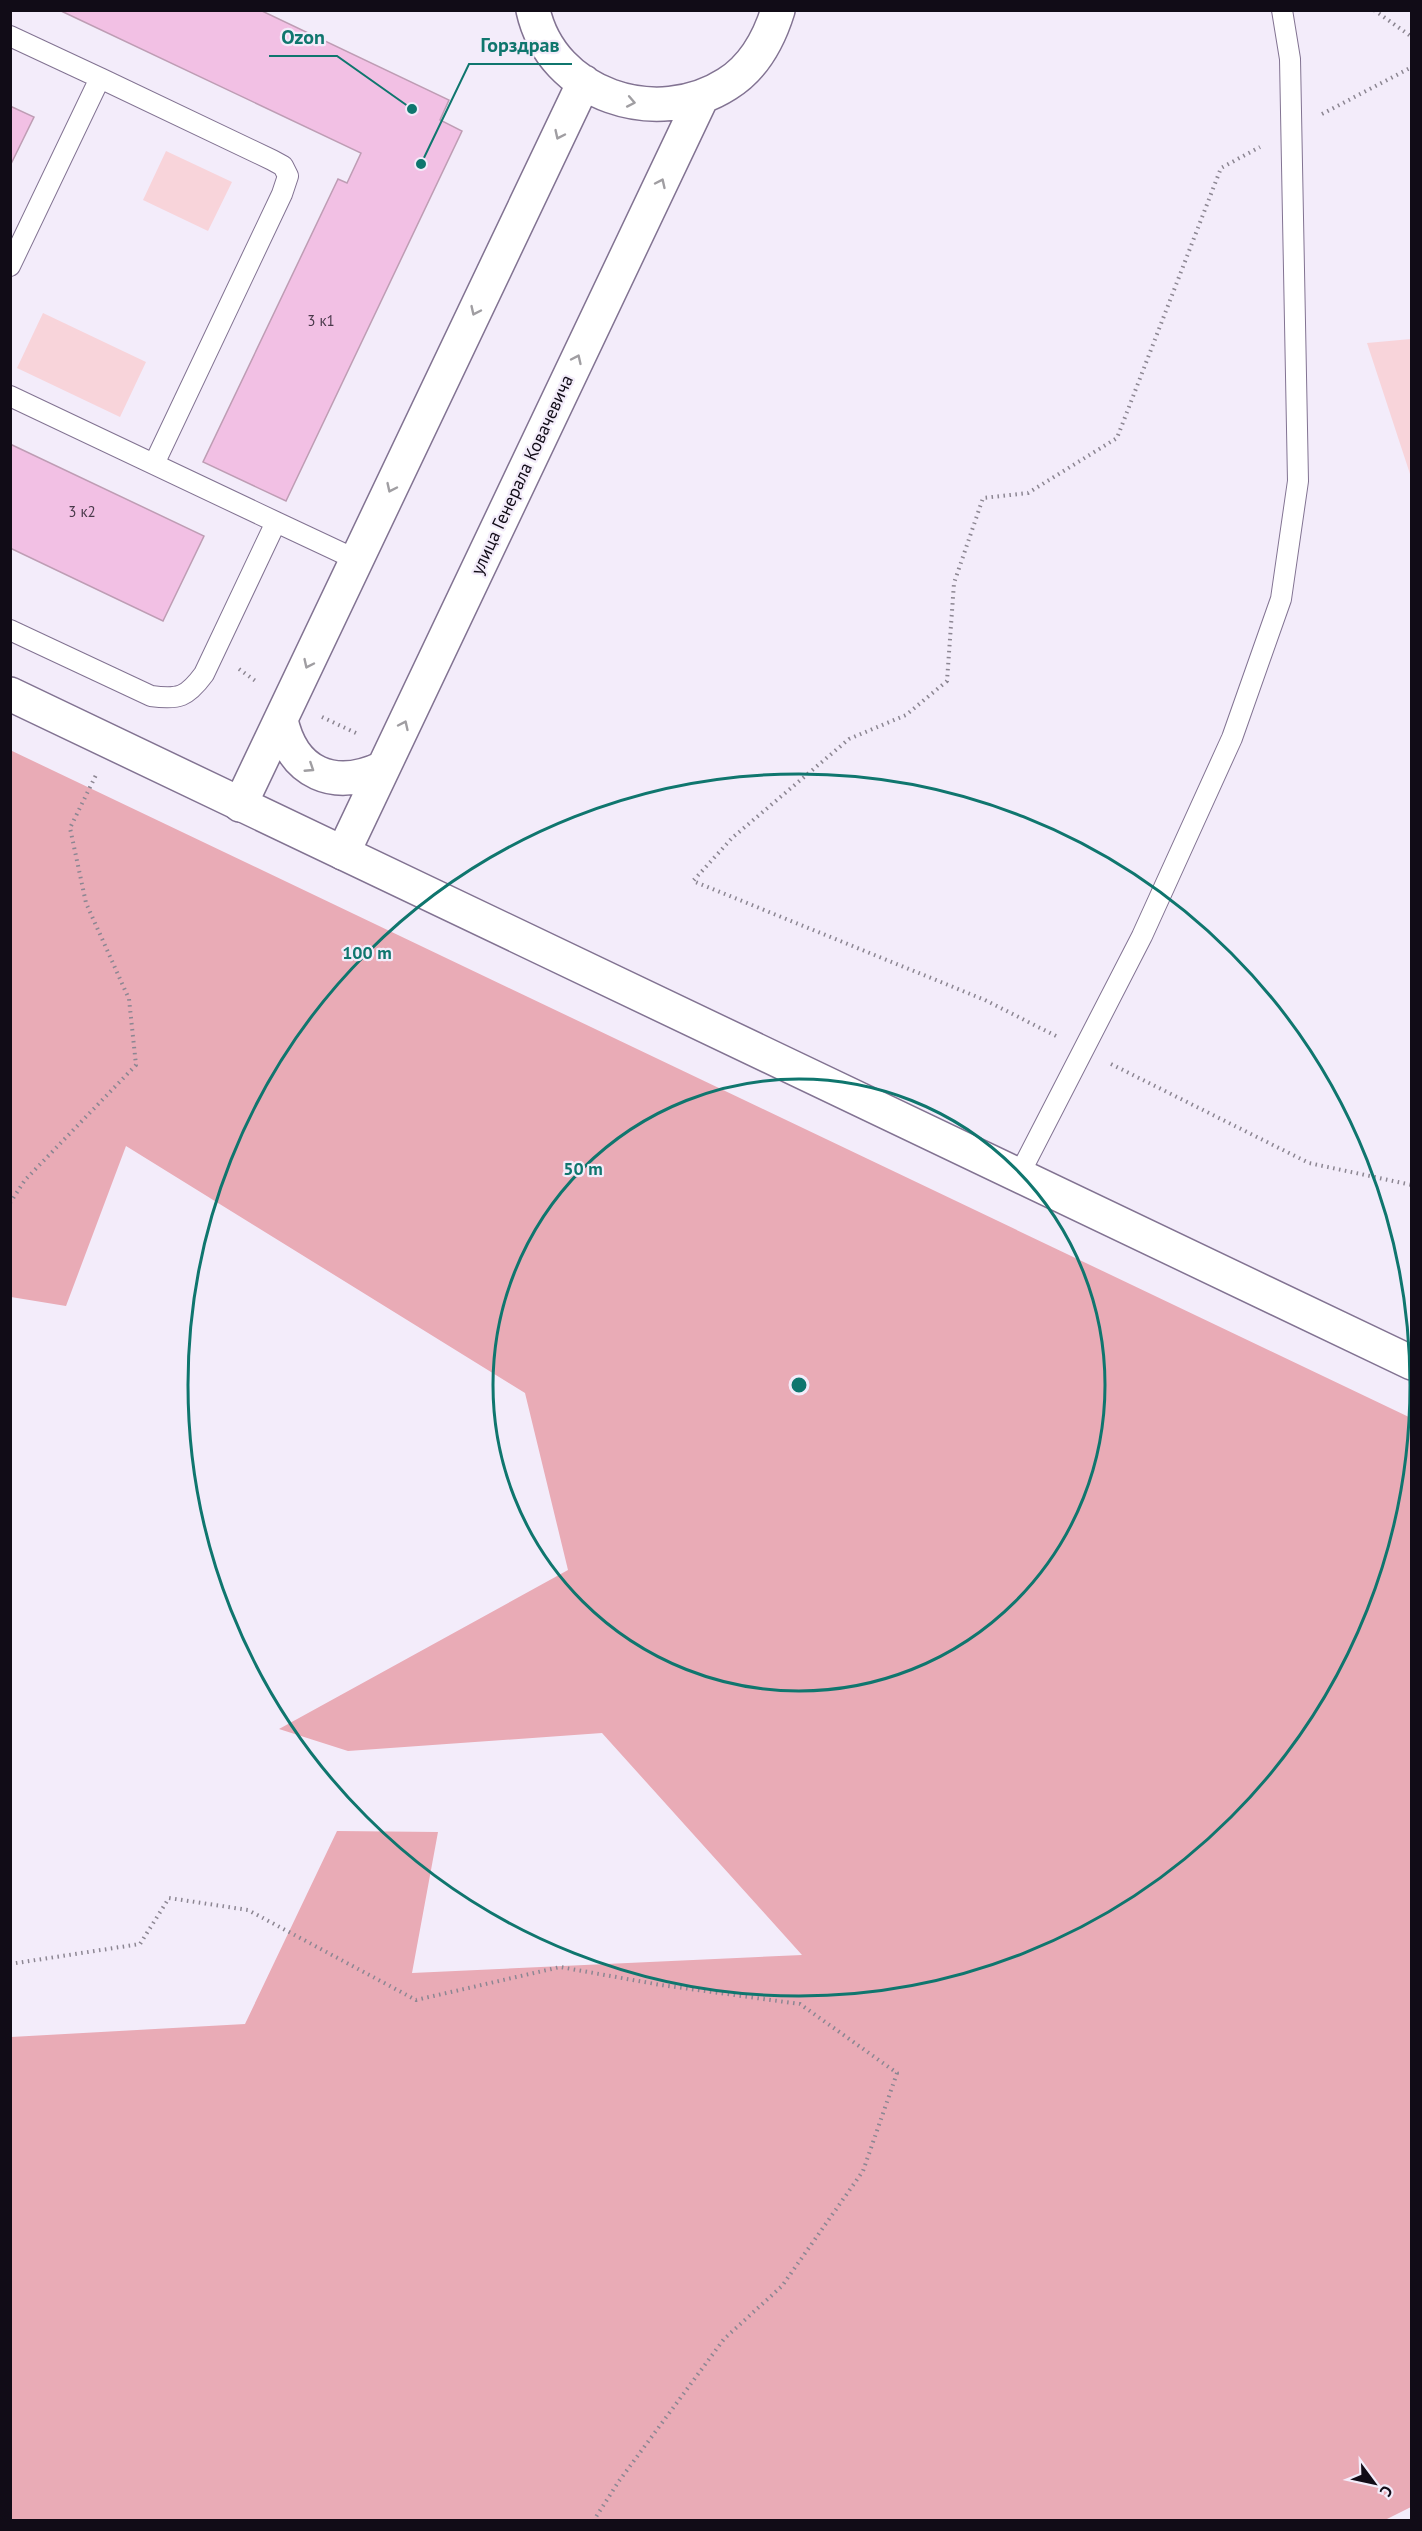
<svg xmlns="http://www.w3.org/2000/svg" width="1422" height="2531" font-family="'PT Sans',sans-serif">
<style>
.green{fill:#f8d4da}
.forest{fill:#e9abb6}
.building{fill:#f2c0e4;stroke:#be9db4;stroke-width:1.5}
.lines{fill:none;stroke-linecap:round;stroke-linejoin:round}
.service-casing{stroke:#827392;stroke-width:22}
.minor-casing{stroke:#827392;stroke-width:36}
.secondary-casing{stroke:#827392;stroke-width:36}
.path{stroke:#8c8692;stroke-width:4;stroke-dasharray:1.5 4.5;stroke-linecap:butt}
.service{stroke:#fff;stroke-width:20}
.minor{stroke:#fff;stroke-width:33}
.secondary{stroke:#fff;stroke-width:33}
.oneway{stroke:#a09ea2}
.ring{fill:none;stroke:#0f766e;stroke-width:3}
.labels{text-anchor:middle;stroke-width:4.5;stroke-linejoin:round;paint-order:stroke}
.number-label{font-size:15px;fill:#49394a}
.street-label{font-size:18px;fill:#110c17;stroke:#f3ecfa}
.centre{fill:#0f766e;stroke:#f3ecfa;stroke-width:3}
.ring-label{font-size:18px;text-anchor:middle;font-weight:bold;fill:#0f766e;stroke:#f3ecfa;stroke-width:4.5;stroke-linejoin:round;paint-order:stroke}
.leader{fill:none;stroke:#0f766e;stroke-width:2}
.callout-dot{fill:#0f766e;stroke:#f3ecfa;stroke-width:2}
.callout-label{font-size:20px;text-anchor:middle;font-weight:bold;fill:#0f766e;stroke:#f3ecfa;stroke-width:4.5;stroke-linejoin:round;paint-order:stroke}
</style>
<rect width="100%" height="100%" fill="#f3ecfa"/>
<path class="green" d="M 166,151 L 232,182 L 208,231 L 143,200 Z
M 43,313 L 146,362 L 120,417 L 17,368 Z
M 1411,339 L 1412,339 L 1411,477 L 1367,343 Z"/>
<path class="forest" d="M 10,750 L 1411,1418 L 1411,2507 L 1385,2520 L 11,2520 L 11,2037 L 245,2024 L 337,1831 L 438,1832 L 412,1973 L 802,1955 L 602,1733 L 348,1751 L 279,1729 L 568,1570 L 525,1393 L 126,1146 L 66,1306 L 11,1297 Z"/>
<path class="building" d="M 59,10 L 260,10 L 449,100 L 440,120 L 462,131 L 286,501 L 203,462 L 338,179 L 347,183 L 361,153 Z
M 10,106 L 34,117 L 10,166 Z
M 10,444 L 204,536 L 163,621 L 10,548 Z"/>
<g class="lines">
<g class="service-casing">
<path id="service" d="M 10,36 L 100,78 L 10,266
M 100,78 L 272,160 L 283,166 L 288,176 L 282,194 L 154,464
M 10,396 L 276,522
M 10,630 L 151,696 C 179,700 187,697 204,674 L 276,522 L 357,560
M 1018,1177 L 1142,936 L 1232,738 L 1281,599 L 1298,481 L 1290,59 L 1282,10"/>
</g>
<g class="minor-casing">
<path id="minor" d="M 533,10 C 552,96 657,129 727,84 C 753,68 769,39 778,10
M 281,720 C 293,774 334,791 383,768
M 240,805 L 584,82
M 343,853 L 702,97"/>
</g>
<g class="secondary-casing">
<path id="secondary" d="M 10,694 L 1412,1363"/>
</g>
<path class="path" d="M 1374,10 L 1412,37
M 1322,114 L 1412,67
M 239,669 L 257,682
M 322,717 L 358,734
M 1056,1036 L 985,1000 L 693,881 L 732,838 L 849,739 L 906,715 L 947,681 L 954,583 L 983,498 L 1028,493 L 1117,438 L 1221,168 L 1260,147
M 1111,1064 L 1309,1163 L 1412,1185
M 10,1203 L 25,1180 L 136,1065 L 129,999 L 86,903 L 70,828 L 96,775
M 10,1964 L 140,1944 L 169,1898 L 248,1910 L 416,2000 L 560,1967 L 661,1985 L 800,2004 L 897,2073 L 863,2171 L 782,2286 L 724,2339 L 619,2481 L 594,2520"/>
<use href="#service" class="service"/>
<use href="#minor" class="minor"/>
<use href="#secondary" class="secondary"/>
</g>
<defs><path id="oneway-chevron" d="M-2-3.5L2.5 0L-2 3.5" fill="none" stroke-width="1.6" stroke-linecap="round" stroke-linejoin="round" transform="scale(1.5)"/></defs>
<g class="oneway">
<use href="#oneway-chevron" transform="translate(631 102) rotate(11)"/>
<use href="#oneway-chevron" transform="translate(559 135) rotate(115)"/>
<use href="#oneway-chevron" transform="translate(661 183) rotate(-65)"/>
<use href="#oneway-chevron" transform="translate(475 311) rotate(115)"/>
<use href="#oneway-chevron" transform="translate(577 359) rotate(-65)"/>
<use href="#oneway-chevron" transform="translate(391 488) rotate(115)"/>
<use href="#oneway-chevron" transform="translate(308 664) rotate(115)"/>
<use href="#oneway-chevron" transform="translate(404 725) rotate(-65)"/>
<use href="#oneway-chevron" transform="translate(310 768) rotate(33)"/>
</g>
<g class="ring">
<circle cx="799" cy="1385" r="306"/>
<circle cx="799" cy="1385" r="611"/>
</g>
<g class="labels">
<g class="number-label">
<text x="321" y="326">3 к1</text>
<text x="82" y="517">3 к2</text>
</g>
<g class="street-label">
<text transform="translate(522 475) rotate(-65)" y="6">улица Генерала Ковачевича</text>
</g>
</g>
<circle cx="799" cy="1385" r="9" class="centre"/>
<g class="ring-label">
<text x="367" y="959">100 m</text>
<text x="583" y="1175">50 m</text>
</g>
<path class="leader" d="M412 109L337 56H269M421 164L469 64H572"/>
<g class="callout-dot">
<circle cx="412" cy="109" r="6"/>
<circle cx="421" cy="164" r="6"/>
</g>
<g class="callout-label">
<text x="303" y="44">Ozon</text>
<text x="520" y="52">Горздрав</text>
</g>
<rect width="1422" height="2531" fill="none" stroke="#110c17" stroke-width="24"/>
<g transform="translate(1374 2483) rotate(123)" stroke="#f3ecfa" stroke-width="4.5" paint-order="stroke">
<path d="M0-4.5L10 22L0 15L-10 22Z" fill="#110c17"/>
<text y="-9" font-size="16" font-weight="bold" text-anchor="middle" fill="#110c17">С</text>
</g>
</svg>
